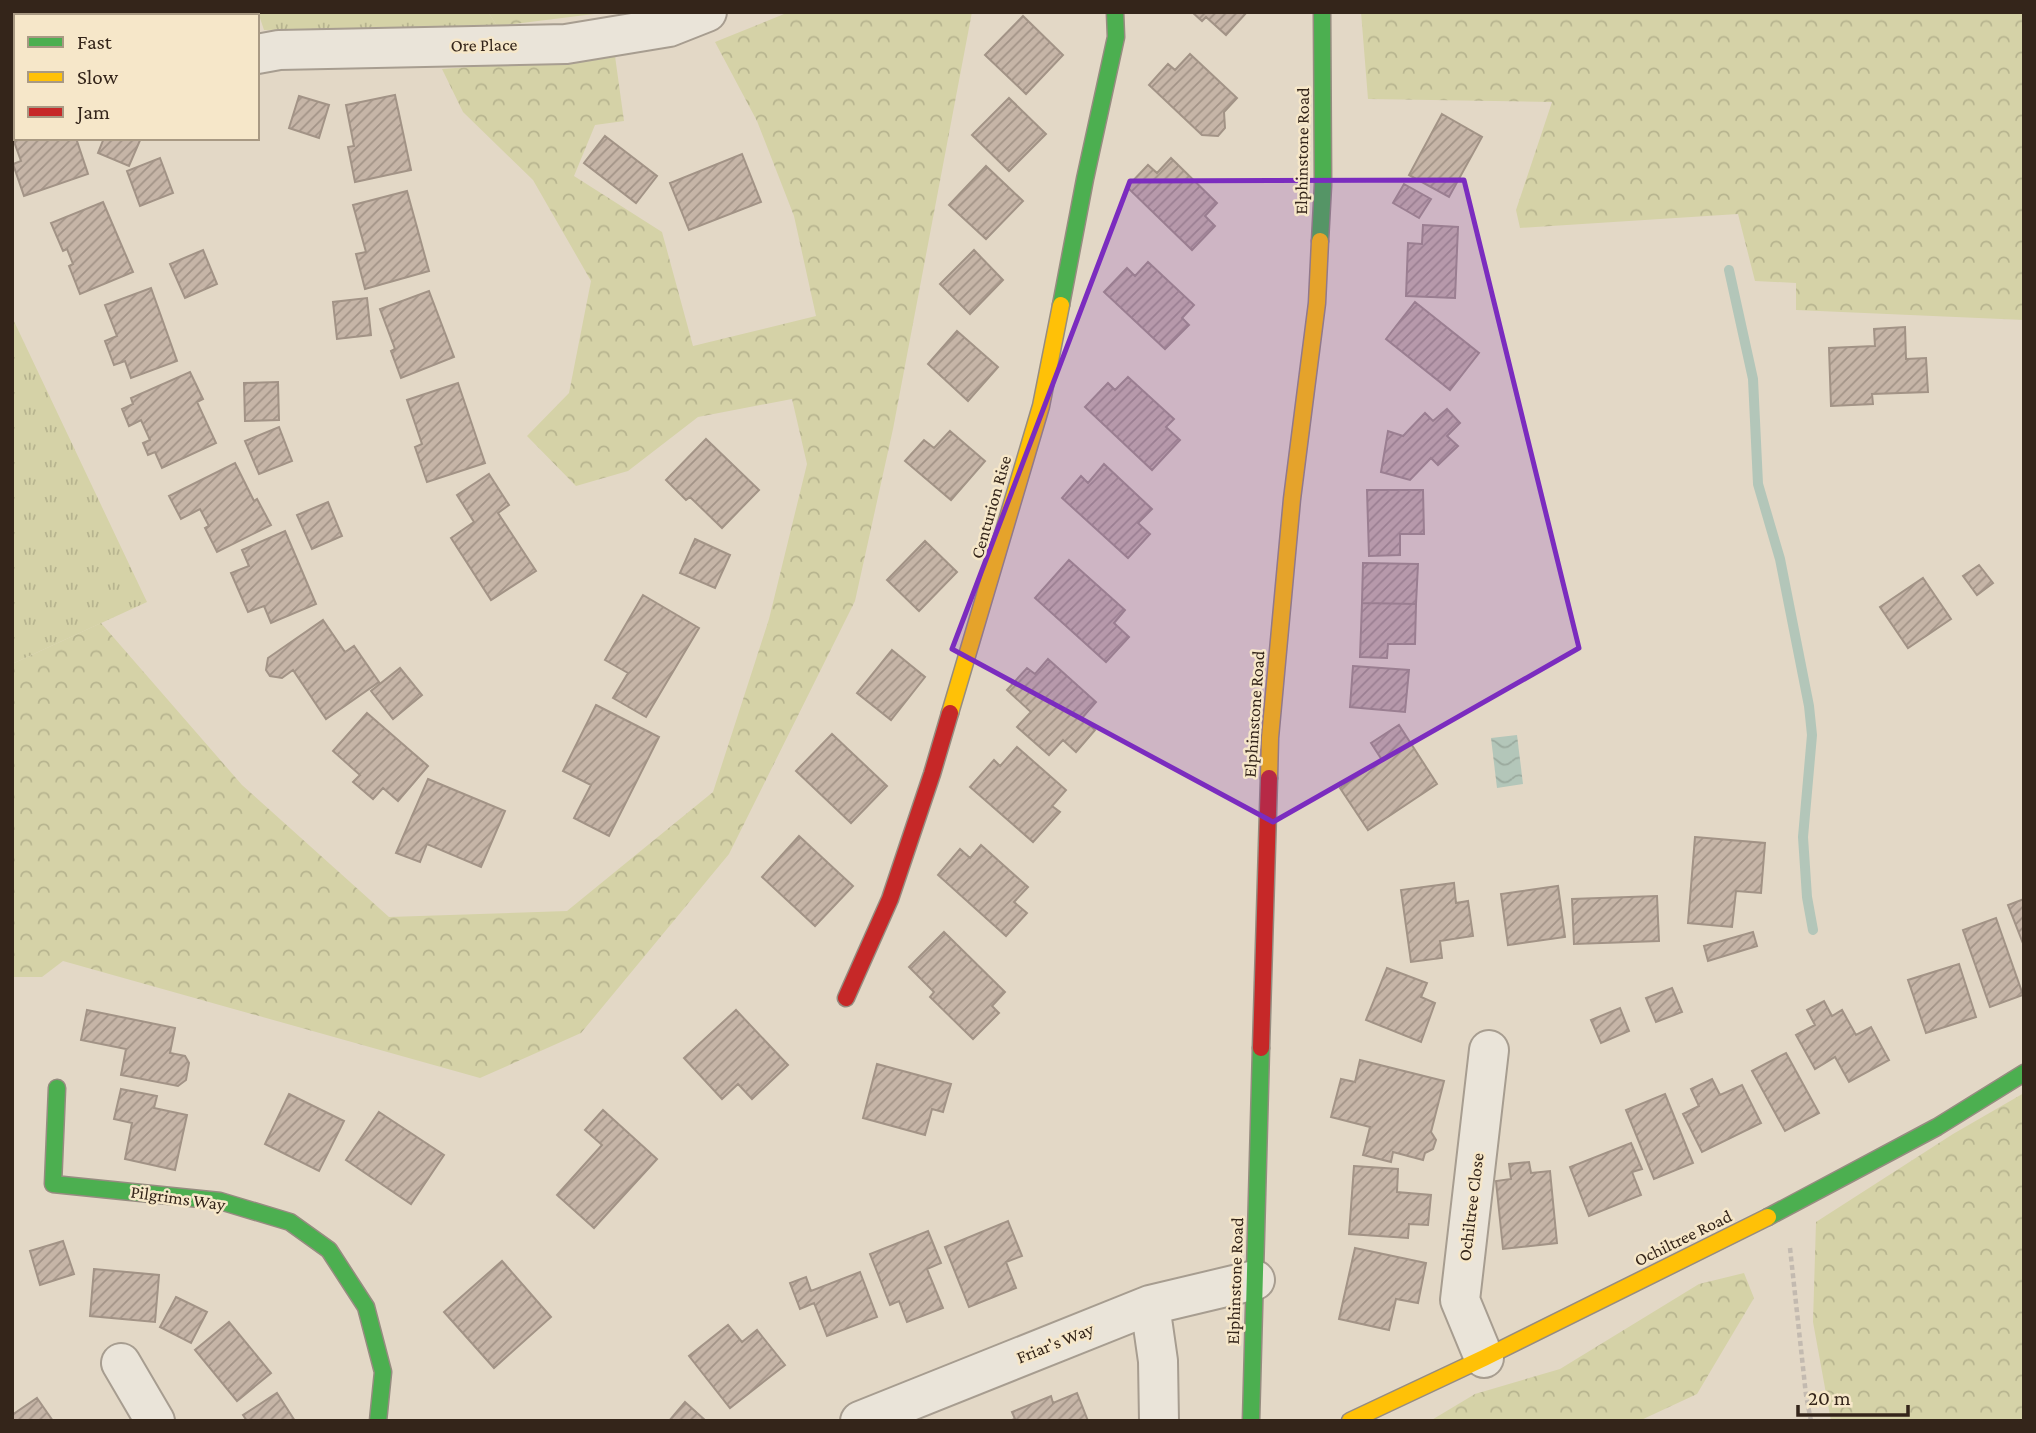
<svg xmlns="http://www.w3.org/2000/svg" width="2036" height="1433" font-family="'Crimson Pro',serif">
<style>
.grass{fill:url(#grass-tufts)}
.forest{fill:url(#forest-crowns)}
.water{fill:url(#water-waves)}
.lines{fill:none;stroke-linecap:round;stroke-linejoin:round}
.stream{stroke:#b3c6b9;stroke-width:10}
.building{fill:url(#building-hatch);stroke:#a29386;stroke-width:2}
.street-casing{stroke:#a79d90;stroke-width:42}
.fast-casing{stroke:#968c80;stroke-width:19}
.slow-casing{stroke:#968c80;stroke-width:19}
.jam-casing{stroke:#968c80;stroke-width:19}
.path{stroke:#c3bab0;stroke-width:4.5;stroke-dasharray:5 3.5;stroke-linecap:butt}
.street{stroke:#eae4d9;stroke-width:38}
.fast{stroke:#4caf50;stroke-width:16}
.slow{stroke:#ffc107;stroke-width:16}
.jam{stroke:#c62828;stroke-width:16}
.marked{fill:#7b2cbf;fill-opacity:0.2;stroke:#7b2cbf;stroke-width:5;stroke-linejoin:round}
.labels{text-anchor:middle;stroke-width:5;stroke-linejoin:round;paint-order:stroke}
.street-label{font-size:18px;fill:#34251a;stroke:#f6e7c9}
</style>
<defs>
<pattern id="grass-tufts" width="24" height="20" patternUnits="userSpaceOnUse" patternTransform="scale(1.75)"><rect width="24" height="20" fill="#d5d2a7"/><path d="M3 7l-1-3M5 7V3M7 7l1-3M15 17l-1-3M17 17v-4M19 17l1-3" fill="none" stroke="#b7b48f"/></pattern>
<pattern id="forest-crowns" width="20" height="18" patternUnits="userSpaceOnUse" patternTransform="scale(1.75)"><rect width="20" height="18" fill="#d5d2a7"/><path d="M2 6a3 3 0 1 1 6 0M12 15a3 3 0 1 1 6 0" fill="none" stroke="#b7b48f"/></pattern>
<pattern id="water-waves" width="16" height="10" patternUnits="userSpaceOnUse" patternTransform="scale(1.75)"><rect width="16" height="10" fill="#b3c6b9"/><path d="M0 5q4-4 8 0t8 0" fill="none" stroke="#9baa9e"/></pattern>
<pattern id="building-hatch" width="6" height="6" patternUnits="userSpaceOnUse" patternTransform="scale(1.75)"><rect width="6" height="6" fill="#c6b5a7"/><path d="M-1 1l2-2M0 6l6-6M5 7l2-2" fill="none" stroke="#a29387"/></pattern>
</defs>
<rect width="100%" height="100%" fill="#e3d8c6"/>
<path class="grass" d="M 258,12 L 488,12 L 497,26 L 264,30 Z
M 12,317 L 147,602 L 12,664 Z"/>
<path class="forest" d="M 488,12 L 610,12 L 497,26 Z
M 789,12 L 972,12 L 893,429 L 855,601 L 729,854 L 581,1033 L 480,1078 L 63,961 L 42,977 L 12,977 L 12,664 L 101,623 L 242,785 L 389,917 L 567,911 L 713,792 L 769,619 L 807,464 L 792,399 L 698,417 L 628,471 L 576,486 L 527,436 L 569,393 L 591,281 L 533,180 L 463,112 L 442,69 L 615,56 L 624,121 L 595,125 L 574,176 L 662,232 L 693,346 L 816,316 L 794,216 L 757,121 L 715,42 Z
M 1361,12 L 2024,12 L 2024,320 L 1796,310 L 1796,283 L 1755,281 L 1738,214 L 1520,228 L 1516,210 L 1552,102 L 1368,99 Z
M 2024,1093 L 2024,1421 L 1831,1421 L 1813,1322 L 1816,1222 L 1953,1134 Z
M 1744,1273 L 1754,1298 L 1697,1394 L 1639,1421 L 1430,1421 L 1475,1394 L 1560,1369 L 1699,1284 Z"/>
<path class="water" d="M 1517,735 L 1523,784 L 1497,788 L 1491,738 Z"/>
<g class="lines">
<path class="stream" d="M 1729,270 L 1753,379 L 1758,484 L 1780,559 L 1809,706 L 1812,735 L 1803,837 L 1807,897 L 1813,930"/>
</g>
<path class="building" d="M 22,12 L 62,12 L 63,16 L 23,16 Z
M 1192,12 L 1247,12 L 1226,35 L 1206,17 L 1202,21 Z
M 1023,16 L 1063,55 L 1026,94 L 985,55 Z
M 12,47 L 16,58 L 16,92 L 12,93 Z
M 1190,54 L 1237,98 L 1224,112 L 1225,128 L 1218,136 L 1202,135 L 1149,85 L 1168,64 L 1175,70 Z
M 395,95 L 411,170 L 355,182 L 348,147 L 354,146 L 346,105 Z
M 299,96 L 329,105 L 319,138 L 289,128 Z
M 1009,98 L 1046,134 L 1009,171 L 972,135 Z
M 1442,114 L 1482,137 L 1449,197 L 1409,175 Z
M 16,117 L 16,138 L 76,138 L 88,174 L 24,196 L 13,164 L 21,161 L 12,136 L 12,118 Z
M 605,136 L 657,176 L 636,203 L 584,163 Z
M 104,138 L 141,138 L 129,166 L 98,153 Z
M 742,154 L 761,202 L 689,230 L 670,183 Z
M 160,158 L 173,193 L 140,206 L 127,171 Z
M 1171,158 L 1217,203 L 1205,216 L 1215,226 L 1192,250 L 1127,187 L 1148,165 L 1157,173 Z
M 986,166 L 1023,201 L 986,239 L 949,205 Z
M 1404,184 L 1431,199 L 1419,218 L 1393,203 Z
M 407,191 L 429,271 L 365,289 L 356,254 L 366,252 L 353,205 Z
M 103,202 L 133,272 L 80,294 L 69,266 L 73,264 L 67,249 L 63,251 L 51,223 Z
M 1423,225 L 1458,227 L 1455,298 L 1406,296 L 1408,243 L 1422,244 Z
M 203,250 L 217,284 L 185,298 L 170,264 Z
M 974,250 L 1003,280 L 970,314 L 940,284 Z
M 1148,262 L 1194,305 L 1182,318 L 1189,325 L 1165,349 L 1104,292 L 1127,268 L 1135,276 Z
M 151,288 L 177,361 L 131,378 L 125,361 L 114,365 L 105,341 L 117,336 L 105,305 Z
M 429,291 L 454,357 L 401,378 L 391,351 L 395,349 L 380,309 Z
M 367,298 L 371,335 L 337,339 L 333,302 Z
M 1415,302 L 1479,353 L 1450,390 L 1386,339 Z
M 1905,327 L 1906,359 L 1926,358 L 1928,392 L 1872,394 L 1873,404 L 1831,406 L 1829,348 L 1875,346 L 1874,329 Z
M 957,331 L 998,367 L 968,401 L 928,364 Z
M 190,372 L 203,399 L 197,402 L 216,443 L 162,468 L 155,452 L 148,455 L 143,443 L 150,440 L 141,420 L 129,426 L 122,409 L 133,404 L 131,398 Z
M 1128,377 L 1174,419 L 1166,427 L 1180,440 L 1152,470 L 1085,407 L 1108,383 L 1115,390 Z
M 278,382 L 279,420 L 245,421 L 244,383 Z
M 458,383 L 485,463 L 427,482 L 415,447 L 422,444 L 407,400 Z
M 1447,409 L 1460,423 L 1447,436 L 1458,446 L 1438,465 L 1431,458 L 1410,480 L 1381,472 L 1388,431 L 1403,436 L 1425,413 L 1433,421 Z
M 279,427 L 292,461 L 259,474 L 245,441 Z
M 950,431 L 985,461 L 951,500 L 905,461 L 924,440 L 934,448 Z
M 706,439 L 759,490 L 722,528 L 690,497 L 686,500 L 666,480 Z
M 235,463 L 254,501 L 257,499 L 271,525 L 217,552 L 205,528 L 209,526 L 200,509 L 181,519 L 169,496 Z
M 1104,464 L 1152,509 L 1138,523 L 1150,534 L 1128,558 L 1062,498 L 1081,476 L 1088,483 Z
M 489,474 L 509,505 L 498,513 L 536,571 L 491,600 L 451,538 L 474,522 L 457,495 Z
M 1367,490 L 1423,490 L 1424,534 L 1400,534 L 1400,555 L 1369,556 Z
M 328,502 L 342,536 L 312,549 L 297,515 Z
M 285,531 L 316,604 L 271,623 L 264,606 L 248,612 L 231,573 L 249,566 L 242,550 Z
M 695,539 L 730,555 L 715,588 L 680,573 Z
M 925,541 L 957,572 L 919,611 L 887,580 Z
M 1069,560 L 1125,610 L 1114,623 L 1129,637 L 1106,662 L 1035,598 Z
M 1363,563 L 1418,564 L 1416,604 L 1362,603 Z
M 1979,565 L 1993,583 L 1977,595 L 1963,576 Z
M 1923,578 L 1951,619 L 1908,648 L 1880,607 Z
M 643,595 L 699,628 L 646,717 L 613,698 L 628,673 L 605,660 Z
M 1362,603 L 1416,604 L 1415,644 L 1388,644 L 1387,658 L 1360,657 Z
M 323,620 L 345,652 L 354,646 L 379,682 L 326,719 L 293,670 L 282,678 L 270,676 L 266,670 L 268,658 Z
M 892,650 L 925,677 L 891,720 L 857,693 Z
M 1048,659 L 1096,702 L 1082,718 L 1095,730 L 1076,752 L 1063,740 L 1049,755 L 1017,727 L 1031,712 L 1007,690 L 1027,668 L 1035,674 Z
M 1353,666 L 1409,670 L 1405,712 L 1350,707 Z
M 400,668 L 422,695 L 393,719 L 371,691 Z
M 596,705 L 659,737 L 609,836 L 574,818 L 591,785 L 563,771 Z
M 367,713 L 428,766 L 398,801 L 383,788 L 373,799 L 353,782 L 360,775 L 333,751 Z
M 1399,725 L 1437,784 L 1368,830 L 1340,788 L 1382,760 L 1371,743 Z
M 832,734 L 887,786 L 851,823 L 796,771 Z
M 1017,747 L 1066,790 L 1052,806 L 1060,812 L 1033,842 L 970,787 L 994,760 L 1000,766 Z
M 428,779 L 505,811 L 481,867 L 427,844 L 420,862 L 396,853 Z
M 799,836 L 853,886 L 815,926 L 762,877 Z
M 1695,837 L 1765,843 L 1761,893 L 1736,891 L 1732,927 L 1688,923 Z
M 981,845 L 1028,887 L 1014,902 L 1027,913 L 1006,936 L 938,875 L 960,849 L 970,858 Z
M 1454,883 L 1456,903 L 1468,901 L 1473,936 L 1440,941 L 1442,958 L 1411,962 L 1401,890 Z
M 1558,886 L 1565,937 L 1508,945 L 1501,894 Z
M 1657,896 L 1659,941 L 1574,944 L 1572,899 Z
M 2024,899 L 2024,946 L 2008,905 Z
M 1996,918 L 2023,995 L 1990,1007 L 1963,930 Z
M 944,932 L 1005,992 L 992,1006 L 999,1013 L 973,1039 L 930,997 L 934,992 L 909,967 Z
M 1753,932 L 1757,946 L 1708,961 L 1704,946 Z
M 1959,964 L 1976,1017 L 1926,1033 L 1908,980 Z
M 1387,968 L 1427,983 L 1421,997 L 1435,1003 L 1421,1042 L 1366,1020 Z
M 1672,988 L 1682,1012 L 1656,1022 L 1646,998 Z
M 1824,1001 L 1832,1016 L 1842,1010 L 1856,1035 L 1871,1027 L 1889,1060 L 1849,1082 L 1835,1057 L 1815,1069 L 1796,1035 L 1815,1025 L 1807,1010 Z
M 1620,1008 L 1629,1031 L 1601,1043 L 1591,1020 Z
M 87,1010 L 175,1028 L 170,1053 L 185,1056 L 189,1063 L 186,1080 L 178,1086 L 121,1075 L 126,1049 L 81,1040 Z
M 736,1010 L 788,1065 L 752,1099 L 738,1084 L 722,1099 L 684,1058 Z
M 1786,1053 L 1819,1113 L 1785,1131 L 1752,1071 Z
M 1360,1060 L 1444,1081 L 1431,1132 L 1436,1140 L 1433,1149 L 1425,1153 L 1423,1160 L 1393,1152 L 1391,1162 L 1363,1155 L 1370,1127 L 1331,1117 L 1341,1079 L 1355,1082 Z
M 877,1064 L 951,1084 L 943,1112 L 932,1109 L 925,1135 L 863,1118 Z
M 1712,1079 L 1720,1095 L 1742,1085 L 1761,1123 L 1702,1152 L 1683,1114 L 1699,1106 L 1691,1089 Z
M 121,1089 L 157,1096 L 154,1108 L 187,1115 L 175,1170 L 125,1159 L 132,1123 L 114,1119 Z
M 289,1094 L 344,1121 L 319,1171 L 265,1144 Z
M 1665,1094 L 1693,1163 L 1654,1179 L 1626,1110 Z
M 603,1110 L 657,1159 L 594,1228 L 557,1195 L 602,1145 L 585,1130 Z
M 379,1112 L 444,1155 L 411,1204 L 346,1160 Z
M 1631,1143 L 1642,1169 L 1632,1172 L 1641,1195 L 1589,1216 L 1570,1167 Z
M 1529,1162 L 1531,1173 L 1550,1171 L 1557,1243 L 1503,1249 L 1496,1181 L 1511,1179 L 1509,1164 Z
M 1354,1166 L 1398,1169 L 1397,1192 L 1431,1195 L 1428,1225 L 1409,1224 L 1408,1238 L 1349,1234 Z
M 1008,1221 L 1022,1256 L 1006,1262 L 1016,1288 L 969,1307 L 945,1247 Z
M 928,1231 L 941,1263 L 927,1269 L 943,1308 L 907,1322 L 899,1301 L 890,1305 L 870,1254 Z
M 63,1241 L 74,1274 L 40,1285 L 30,1251 Z
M 1355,1248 L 1426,1263 L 1418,1303 L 1396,1299 L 1389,1330 L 1339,1319 Z
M 502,1261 L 551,1317 L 494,1368 L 444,1312 Z
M 94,1269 L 159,1275 L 155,1322 L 90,1316 Z
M 860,1272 L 877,1317 L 827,1336 L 814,1303 L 800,1309 L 790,1283 L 806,1277 L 811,1291 Z
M 176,1297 L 207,1312 L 191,1343 L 160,1327 Z
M 229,1322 L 271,1373 L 237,1401 L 195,1350 Z
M 728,1325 L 742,1342 L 757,1330 L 785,1365 L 730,1408 L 689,1356 Z
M 277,1393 L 295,1421 L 247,1421 L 243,1415 Z
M 1077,1393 L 1088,1421 L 1009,1421 L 1015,1419 L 1012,1412 L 1051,1396 L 1053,1403 Z
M 37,1398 L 53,1421 L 12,1421 L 12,1415 Z
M 685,1402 L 706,1421 L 669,1421 Z"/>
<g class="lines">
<g class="street-casing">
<path id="street" d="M 257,54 L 279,50 L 566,44 L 669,27 L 707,12
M 1150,1305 L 1158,1361 L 1159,1421
M 1484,1358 L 1460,1300 L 1489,1050
M 121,1363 L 155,1421
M 860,1421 L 1150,1305 L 1255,1280"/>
</g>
<g class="fast-casing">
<path id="fast" d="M 1320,241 L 1323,185 L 1322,12
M 1061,305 L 1085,179 L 1116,37 L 1115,12
M 57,1088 L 53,1184 L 220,1201 L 290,1222 L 329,1250 L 366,1307 L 383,1372 L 378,1421
M 1768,1217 L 1937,1127 L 2024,1073
M 1251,1421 L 1261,1048"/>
</g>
<g class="slow-casing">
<path id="slow" d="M 950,713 L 1041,406 L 1061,305
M 1269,778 L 1270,738 L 1292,499 L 1317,303 L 1320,241
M 1350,1421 L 1484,1358 L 1768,1217"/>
</g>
<g class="jam-casing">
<path id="jam" d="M 846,998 L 890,899 L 932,774 L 950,713
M 1261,1048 L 1269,778"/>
</g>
<path class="path" d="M 1790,1248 L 1806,1395 L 1811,1421"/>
<use href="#street" class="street"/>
<use href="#fast" class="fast"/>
<use href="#slow" class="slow"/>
<use href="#jam" class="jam"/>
</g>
<path class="marked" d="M 1464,180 L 1579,648 L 1273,822 L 952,649 L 1130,181 Z"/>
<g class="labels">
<g class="street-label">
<text transform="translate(484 45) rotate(-1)" y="6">Ore Place</text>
<text transform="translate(1302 151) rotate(-89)" y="6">Elphinstone Road</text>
<text transform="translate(991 507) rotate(-74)" y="6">Centurion Rise</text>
<text transform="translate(1254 714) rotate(-86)" y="6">Elphinstone Road</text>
<text transform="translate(178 1198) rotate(8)" y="6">Pilgrims Way</text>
<text transform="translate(1471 1207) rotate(-83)" y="6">Ochiltree Close</text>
<text transform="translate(1683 1238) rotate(-26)" y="6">Ochiltree Road</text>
<text transform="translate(1235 1281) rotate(-88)" y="6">Elphinstone Road</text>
<text transform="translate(1055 1343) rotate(-22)" y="6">Friar's Way</text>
</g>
</g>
<rect width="2036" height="1433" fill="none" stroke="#34251a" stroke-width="28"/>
<rect x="14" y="14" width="245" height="126" fill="#f6e7c9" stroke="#a89983" stroke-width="2"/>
<rect x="28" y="37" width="35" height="10" fill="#4caf50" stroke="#a89983" stroke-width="2"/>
<text x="77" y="49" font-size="21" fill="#34251a">Fast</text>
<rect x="28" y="72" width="35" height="10" fill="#ffc107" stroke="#a89983" stroke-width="2"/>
<text x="77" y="84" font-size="21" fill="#34251a">Slow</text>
<rect x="28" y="107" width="35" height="10" fill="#c62828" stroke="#a89983" stroke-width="2"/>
<text x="77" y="119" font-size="21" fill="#34251a">Jam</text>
<path d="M1798 1405v10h110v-10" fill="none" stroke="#34251a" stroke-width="3.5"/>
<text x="1808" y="1405" font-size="21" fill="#34251a" stroke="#f6e7c9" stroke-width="5" paint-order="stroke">20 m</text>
</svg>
